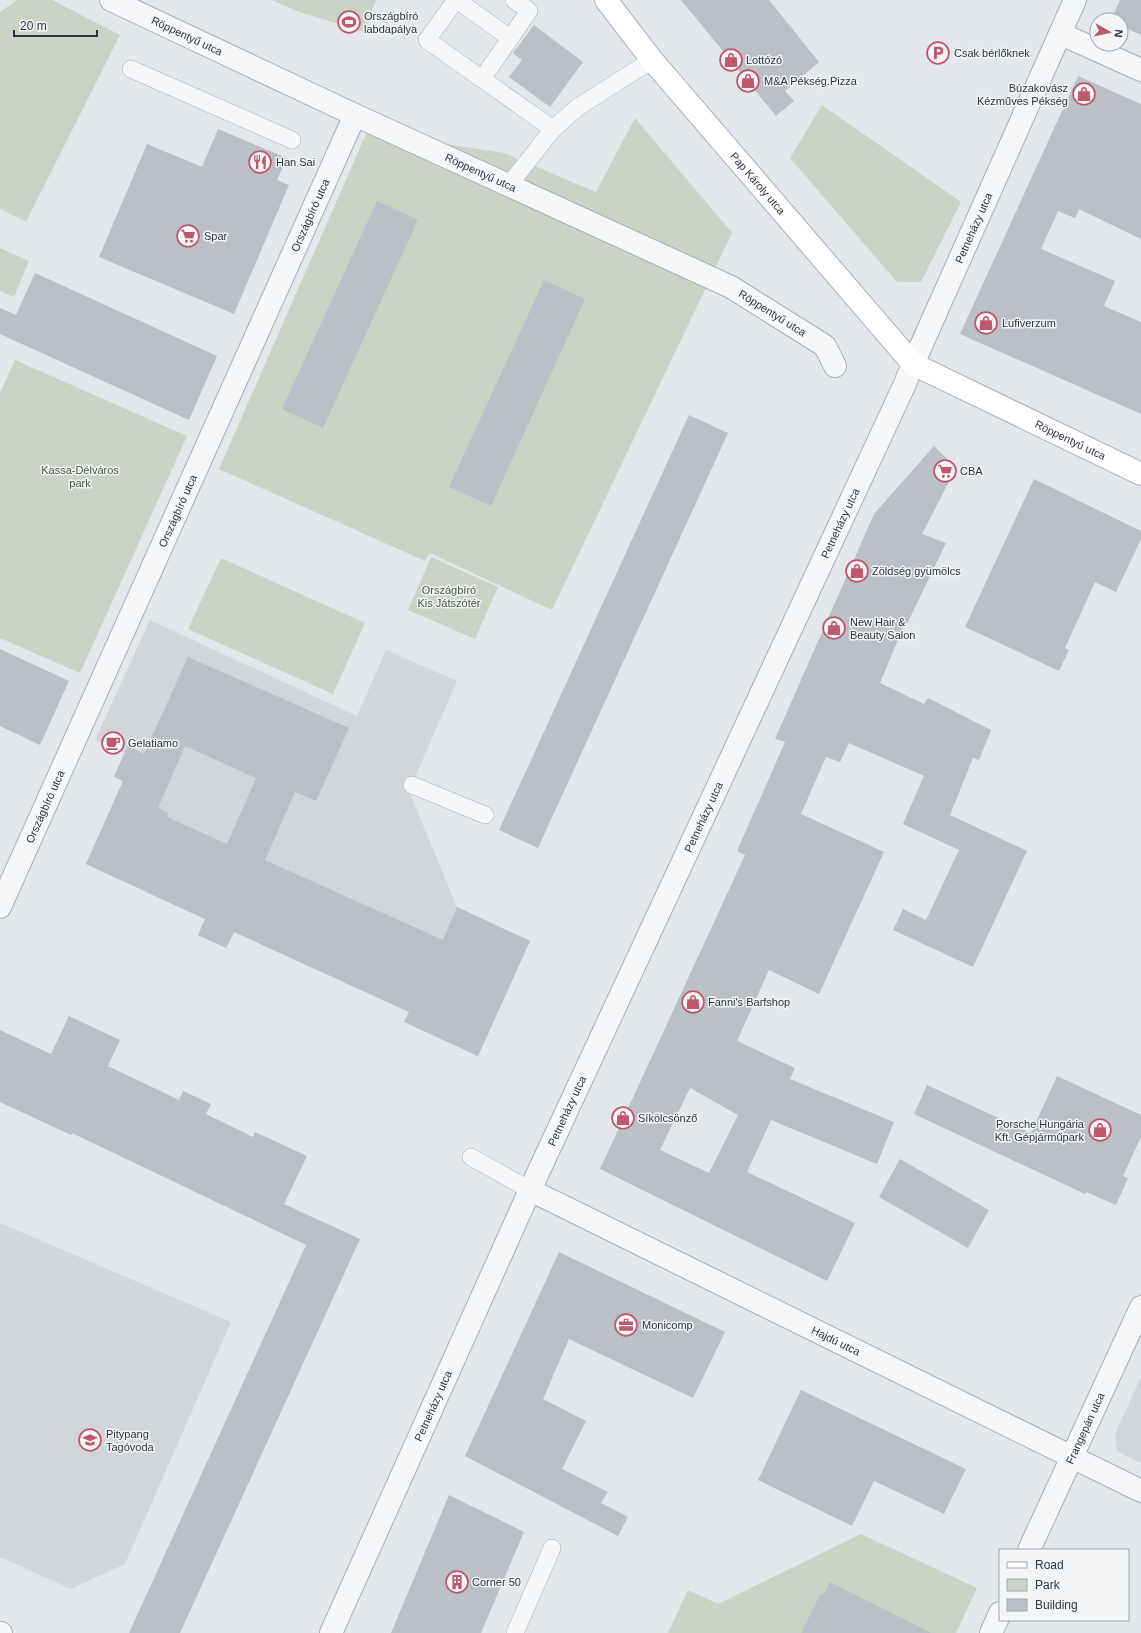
<svg xmlns="http://www.w3.org/2000/svg" width="1141" height="1633" font-family="Arial,sans-serif">
<style>
.built{fill:#d2d6db}
.green{fill:#cad3c5}
.building{fill:#bbc0c6;fill-rule:evenodd}
.lines{fill:none;stroke-linecap:round;stroke-linejoin:round}
.lane-casing{stroke:#a9adb4;stroke-width:18}
.street-casing{stroke:#a9adb4;stroke-width:24}
.secondary-casing{stroke:#a9adb4;stroke-width:24}
.lane{stroke:#f6f7f8;stroke-width:17}
.street{stroke:#f6f7f8;stroke-width:22}
.secondary{stroke:#fff;stroke-width:22}
.labels{text-anchor:middle;stroke-width:3;stroke-linejoin:round;paint-order:stroke}
.poi-label{font-size:11px;fill:#2d3540;stroke:#f3f5f7;text-anchor:start}
.street-label{font-size:11px;fill:#2d3540;stroke:#f3f5f7}
.park-label{font-size:11px;fill:#435a3c;stroke:#f3f5f7}
</style>
<rect width="100%" height="100%" fill="#e3e6ea"/>
<path class="built" d="M 150,620 L 357,716 L 386,650 L 457,681 L 409,791 L 457,907 L 530,941 L 478,1056 L 404,1022 L 416,997 L 401,1008 L 335,978 L 338,971 L 234,932 L 226,948 L 198,935 L 205,919 L 145,892 L 151,879 L 129,884 L 86,864 L 122,784 L 132,785 L 114,777 L 124,753 L 95,740 Z
M 0,1223 L 231,1322 L 125,1564 L 71,1589 L 0,1557 Z
M 1141,1377 L 1141,1463 L 1117,1451 L 1115,1434 Z"/>
<path class="green" d="M 17,0 L 52,0 L 120,35 L 26,222 L 0,209 L 0,12 Z
M 271,0 L 376,0 L 364,32 L 297,11 Z
M 822,105 L 961,202 L 921,282 L 897,282 L 790,158 Z
M 635,118 L 732,233 L 552,610 L 430,553 L 425,561 L 219,469 L 367,132 L 504,153 L 596,192 Z
M 0,248 L 29,261 L 14,297 L 0,291 Z
M 15,360 L 187,436 L 80,673 L 0,638 L 0,393 Z
M 431,557 L 498,587 L 475,639 L 408,610 Z
M 221,558 L 365,623 L 333,694 L 188,629 Z
M 861,1534 L 977,1588 L 956,1633 L 668,1633 L 688,1590 L 718,1604 Z"/>
<path class="building" d="M 681,0 L 769,0 L 819,62 L 785,91 L 794,101 L 776,116 Z
M 1120,0 L 1141,0 L 1141,35 L 1121,26 L 1121,20 L 1111,20 Z
M 534,25 L 583,62 L 550,107 L 509,77 L 522,60 L 513,53 Z
M 1078,76 L 1141,104 L 1141,239 L 1079,209 L 1075,218 L 1058,211 L 1041,249 L 1115,281 L 1104,306 L 1141,322 L 1141,414 L 960,334 Z
M 218,129 L 287,158 L 277,180 L 289,185 L 234,314 L 99,257 L 147,144 L 202,167 Z
M 377,201 L 418,220 L 323,428 L 282,409 Z
M 35,273 L 217,356 L 189,420 L 0,334 L 0,308 L 16,315 Z
M 544,280 L 585,299 L 491,506 L 449,487 Z
M 689,415 L 728,433 L 538,848 L 499,830 Z
M 934,446 L 956,468 L 922,534 L 946,543 L 907,624 L 905,623 L 880,683 L 924,704 L 928,698 L 991,730 L 979,760 L 973,758 L 950,815 L 1027,851 L 973,967 L 893,930 L 903,909 L 926,920 L 959,850 L 903,824 L 924,776 L 849,743 L 840,762 L 826,757 L 801,814 L 884,852 L 819,994 L 769,970 L 737,1041 L 795,1068 L 790,1079 L 894,1122 L 877,1164 L 771,1120 L 747,1172 L 855,1223 L 827,1281 L 600,1169 L 745,855 L 737,851 L 785,742 L 775,739 L 874,514 ZM 690,1088 L 738,1115 L 709,1173 L 660,1150 Z
M 1034,479 L 1141,531 L 1141,539 L 1116,592 L 1095,582 L 1065,648 L 1069,650 L 1059,671 L 965,627 Z
M 0,649 L 69,681 L 40,745 L 0,726 Z
M 188,657 L 349,728 L 316,801 L 295,792 L 265,860 L 443,940 L 457,907 L 530,941 L 478,1056 L 404,1022 L 409,1012 L 234,932 L 226,948 L 198,935 L 205,919 L 86,864 L 123,781 L 114,777 L 128,746 L 144,754 ZM 185,746 L 256,778 L 227,844 L 167,817 L 168,813 L 158,808 Z
M 69,1016 L 120,1040 L 108,1066 L 179,1100 L 183,1091 L 211,1104 L 206,1114 L 253,1137 L 255,1132 L 307,1156 L 284,1204 L 360,1239 L 180,1633 L 129,1633 L 306,1245 L 72,1133 L 71,1135 L 0,1102 L 0,1030 L 51,1054 Z
M 1057,1076 L 1141,1115 L 1141,1137 L 1123,1176 L 1128,1178 L 1116,1205 L 1086,1192 L 1085,1194 L 914,1114 L 927,1085 L 1031,1133 Z
M 900,1159 L 989,1210 L 968,1248 L 879,1197 Z
M 559,1252 L 725,1332 L 693,1398 L 569,1339 L 543,1399 L 586,1421 L 562,1469 L 608,1492 L 601,1503 L 628,1517 L 618,1536 L 465,1456 Z
M 801,1390 L 966,1469 L 944,1514 L 874,1481 L 852,1526 L 758,1480 Z
M 449,1495 L 524,1532 L 481,1633 L 391,1633 Z
M 830,1582 L 931,1633 L 801,1633 L 821,1593 L 824,1594 Z"/>
<g class="lines">
<g class="lane-casing">
<path id="lane" d="M 456,0 L 427,40 L 482,79
M 457,0 L 510,38
M 514,0 L 529,11 L 482,79 L 553,129
M 131,69 L 292,140
M 509,185 L 553,129 L 578,107 L 652,60
M 412,785 L 485,815
M 471,1157 L 530,1190
M 515,1633 L 552,1548"/>
</g>
<g class="street-casing">
<g id="street">
<path id="s1" d="M 111,0 L 355,115 L 731,287 L 825,346 L 835,366"/>
<path d="M 1061,34 L 1141,70"/>
<path id="s2" d="M 0,907 L 355,115"/>
<path id="s3" d="M 530,1190 L 1141,1491"/>
<path id="s4" d="M 1029,1550 L 1141,1307"/>
<path d="M 0,1633 L 1,1633"/>
<path id="s5" d="M 331,1633 L 530,1190 L 904,386 L 913,364 L 1075,0"/>
<path d="M 991,1633 L 1000,1613"/>
</g>
</g>
<g class="secondary-casing">
<g id="secondary">
<path id="s6" d="M 606,0 L 652,60 L 913,364 L 1141,474"/>
</g>
</g>
<use href="#lane" class="lane"/>
<use href="#street" class="street"/>
<use href="#secondary" class="secondary"/>
</g>
<defs>
<g id="stadium-ring" transform="scale(1.15)"><circle r="9.5" fill="#f3f5f7" stroke="#bf576e" stroke-width="1.5"/><path d="M0-5a6.5 5 0 1 0 0 10a6.5 5 0 1 0 0-10ZM-3.5-1.8h7v3.6h-7Z" fill="#bf576e"/></g>
<g id="parking-ring" transform="scale(1.15)"><circle r="9.5" fill="#f3f5f7" stroke="#bf576e" stroke-width="1.5"/><path d="M-3.5-5.5H1a3.5 3.5 0 0 1 0 7H-1V5.5H-3.5ZM-1-3.4V-.6H.8a1.4 1.4 0 0 0 0-2.8Z" fill="#bf576e"/></g>
<g id="shop-ring" transform="scale(1.15)"><circle r="9.5" fill="#f3f5f7" stroke="#bf576e" stroke-width="1.5"/><path d="M-5-2.5h2.3a2.7 3.5 0 0 1 5.4 0H5L5.5 6h-11ZM-1.5-2.5h3a1.5 2.3 0 0 0-3 0Z" fill="#bf576e"/></g>
<g id="restaurant-ring" transform="scale(1.15)"><circle r="9.5" fill="#f3f5f7" stroke="#bf576e" stroke-width="1.5"/><path d="M-5-6h1v4h1v-4h1v4h1v-4h1v5L-1.5 .5V6h-2V.5L-5-1ZM5-6V6H3V1.5H1.5Q1.5-4 5-6Z" fill="#bf576e"/></g>
<g id="supermarket-ring" transform="scale(1.15)"><circle r="9.5" fill="#f3f5f7" stroke="#bf576e" stroke-width="1.5"/><path d="M-6-5.5h2.5l.6 2H6L4.5 2H-2.5L-4.4-4H-6ZM-1.5 3.2a1.3 1.3 0 1 0 .1 0ZM3 3.2a1.3 1.3 0 1 0 .1 0Z" fill="#bf576e"/></g>
<g id="cafe-ring" transform="scale(1.15)"><circle r="9.5" fill="#f3f5f7" stroke="#bf576e" stroke-width="1.5"/><path d="M-5.5-4.5H6V0H3Q3 3.5 0 3.5H-2.5Q-5.5 3.5-5.5 0ZM3-3.2v2h1.7v-2ZM-6 4.5H4V6H-6Z" fill="#bf576e"/></g>
<g id="office-ring" transform="scale(1.15)"><circle r="9.5" fill="#f3f5f7" stroke="#bf576e" stroke-width="1.5"/><path d="M-6-3h4V-5.5h4V-3h4V5H-6ZM-1-4.5V-3h2v-1.5ZM-6 0V1H6V0Z" fill="#bf576e"/></g>
<g id="school-ring" transform="scale(1.15)"><circle r="9.5" fill="#f3f5f7" stroke="#bf576e" stroke-width="1.5"/><path d="M0-5L7-2L0 1L-7-2ZM-4 1L0 2.5L4 1V4Q0 6-4 4Z" fill="#bf576e"/></g>
<g id="building-ring" transform="scale(1.15)"><circle r="9.5" fill="#f3f5f7" stroke="#bf576e" stroke-width="1.5"/><path d="M-4-6H4V6H1V3H-1V6H-4ZM-2.5-4.3h1.7v1.8h-1.7ZM.8-4.3h1.7v1.8H.8ZM-2.5-1h1.7V.8h-1.7ZM.8-1h1.7V.8H.8Z" fill="#bf576e"/></g>
</defs>
<g fill-rule="evenodd">
<use href="#stadium-ring" x="349" y="22"/>
<use href="#parking-ring" x="938" y="53"/>
<use href="#shop-ring" x="731" y="60"/>
<use href="#shop-ring" x="748" y="81"/>
<use href="#shop-ring" x="1084" y="94"/>
<use href="#restaurant-ring" x="260" y="162"/>
<use href="#supermarket-ring" x="188" y="236"/>
<use href="#shop-ring" x="986" y="323"/>
<use href="#supermarket-ring" x="945" y="471"/>
<use href="#shop-ring" x="857" y="571"/>
<use href="#shop-ring" x="834" y="628"/>
<use href="#cafe-ring" x="113" y="743"/>
<use href="#shop-ring" x="693" y="1002"/>
<use href="#shop-ring" x="623" y="1118"/>
<use href="#shop-ring" x="1100" y="1130"/>
<use href="#office-ring" x="626" y="1325"/>
<use href="#school-ring" x="90" y="1440"/>
<use href="#building-ring" x="457" y="1582"/>
</g>
<g class="labels">
<g class="poi-label">
<text x="364" y="20">Országbíró<tspan x="364" dy="13">labdapálya</tspan></text>
<text x="954" y="57">Csak bérlőknek</text>
<text x="746" y="64">Lottózó</text>
<text x="764" y="85">M&amp;A Pékség.Pizza</text>
<text x="1068" y="92" text-anchor="end">Búzakovász<tspan x="1068" dy="13">Kézműves Pékség</tspan></text>
<text x="276" y="166">Han Sai</text>
<text x="204" y="240">Spar</text>
<text x="1002" y="327">Lufiverzum</text>
<text x="960" y="475">CBA</text>
<text x="872" y="575">Zöldség gyümölcs</text>
<text x="850" y="626">New Hair &amp;<tspan x="850" dy="13">Beauty Salon</tspan></text>
<text x="128" y="747">Gelatiamo</text>
<text x="708" y="1006">Fanni's Barfshop</text>
<text x="638" y="1122">Síkölcsönző</text>
<text x="1084" y="1128" text-anchor="end">Porsche Hungária<tspan x="1084" dy="13">Kft. Gépjárműpark</tspan></text>
<text x="642" y="1329">Monicomp</text>
<text x="106" y="1438">Pitypang<tspan x="106" dy="13">Tagóvoda</tspan></text>
<text x="472" y="1586">Corner 50</text>
</g>
<g class="street-label">
<text dy="4" stroke="none"><textPath href="#s1" startOffset="84">Röppentyű utca</textPath></text>
<text dy="4" stroke="none"><textPath href="#s1" startOffset="408">Röppentyű utca</textPath></text>
<text dy="4" stroke="none"><textPath href="#s6" startOffset="238">Pap Károly utca</textPath></text>
<text dy="4" stroke="none"><textPath href="#s2" startOffset="758">Országbíró utca</textPath></text>
<text dy="4" stroke="none"><textPath href="#s5" startOffset="1545">Petneházy utca</textPath></text>
<text dy="4" stroke="none"><textPath href="#s1" startOffset="732">Röppentyű utca</textPath></text>
<text dy="4" stroke="none"><textPath href="#s6" startOffset="651">Röppentyű utca</textPath></text>
<text dy="4" stroke="none"><textPath href="#s2" startOffset="434">Országbíró utca</textPath></text>
<text dy="4" stroke="none"><textPath href="#s5" startOffset="1221">Petneházy utca</textPath></text>
<text dy="4" stroke="none"><textPath href="#s2" startOffset="110">Országbíró utca</textPath></text>
<text dy="4" stroke="none"><textPath href="#s5" startOffset="897">Petneházy utca</textPath></text>
<text dy="4" stroke="none"><textPath href="#s5" startOffset="573">Petneházy utca</textPath></text>
<text dy="4" stroke="none"><textPath href="#s3" startOffset="341">Hajdú utca</textPath></text>
<text dy="4" stroke="none"><textPath href="#s5" startOffset="249">Petneházy utca</textPath></text>
<text dy="4" stroke="none"><textPath href="#s4" startOffset="134">Frangepán utca</textPath></text>
</g>
<g class="park-label">
<text x="80" y="474">Kassa-Délváros<tspan x="80" dy="13">park</tspan></text>
<text x="449" y="594">Országbíró<tspan x="449" dy="13">Kis Játszótér</tspan></text>
</g>
</g>
<rect x="999" y="1549" width="130" height="72" fill="#f3f5f7" stroke="#a4a8ae"/>
<rect x="1007" y="1562" width="20" height="6" fill="#ffffff" stroke="#a4a8ae"/>
<text x="1035" y="1569" font-size="12" fill="#2d3540">Road</text>
<rect x="1007" y="1579" width="20" height="12" fill="#cad3c5" stroke="#a4a8ae"/>
<text x="1035" y="1589" font-size="12" fill="#2d3540">Park</text>
<rect x="1007" y="1599" width="20" height="12" fill="#bbc0c6" stroke="#a4a8ae"/>
<text x="1035" y="1609" font-size="12" fill="#2d3540">Building</text>
<g transform="translate(1109 32) rotate(98)"><circle r="19" fill="#f3f5f7" stroke="#a4a8ae"/>
<path d="M0-3L7 15L0 10L-7 15Z" fill="#bf576e"/>
<text y="-6" font-size="11" font-weight="bold" text-anchor="middle" fill="#2d3540">N</text>
</g>
<path d="M14 30v6h83v-6" fill="none" stroke="#2d3540" stroke-width="2"/>
<text x="20" y="30" font-size="12" fill="#2d3540" stroke="#f3f5f7" stroke-width="3" paint-order="stroke">20 m</text>
</svg>
